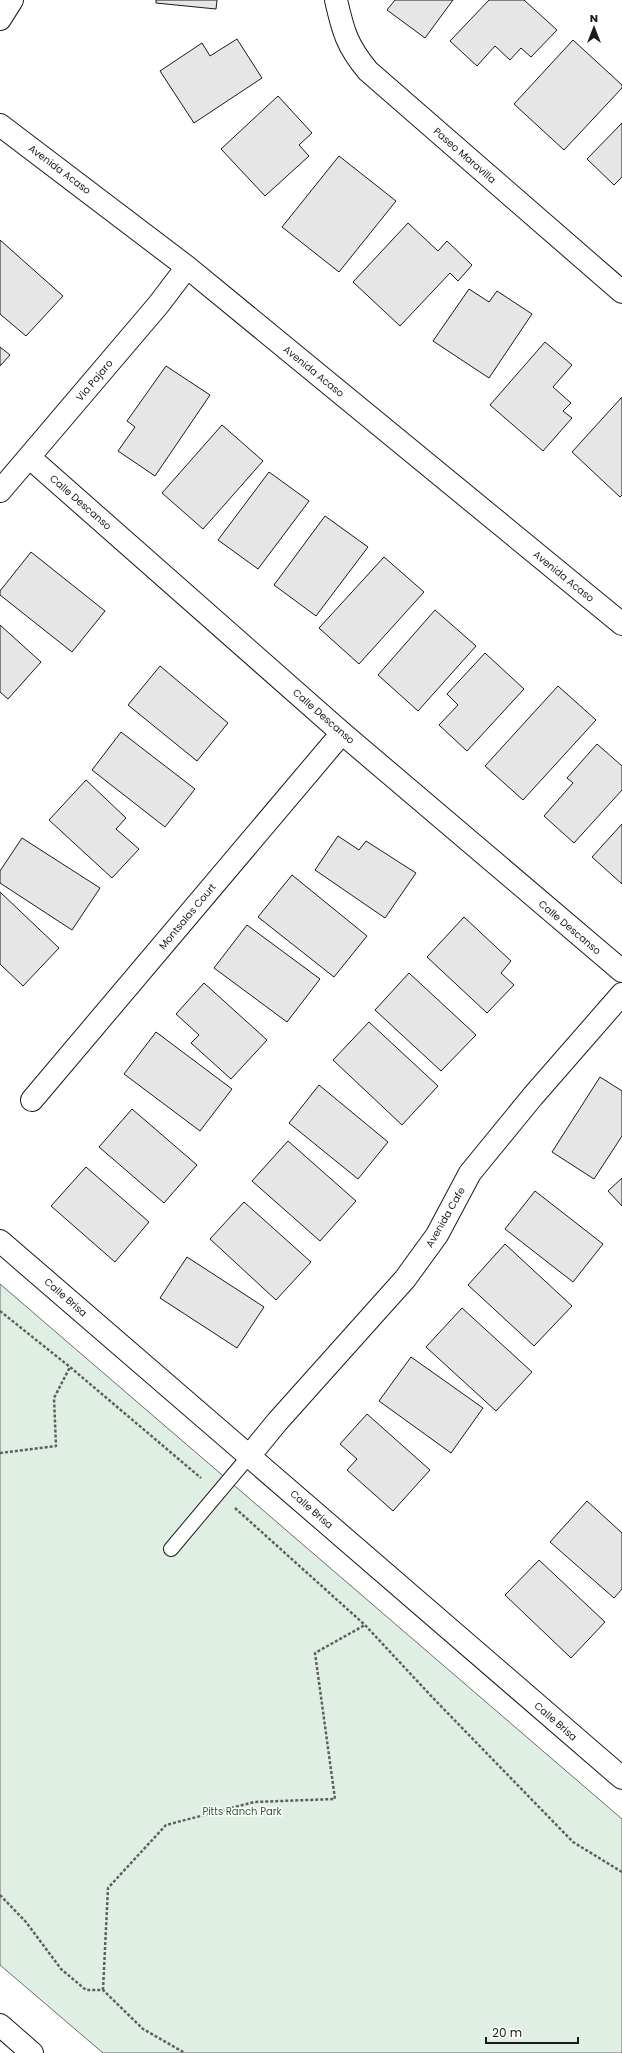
<svg xmlns="http://www.w3.org/2000/svg" width="622" height="2053" font-family="Poppins,sans-serif">
<style>
.green{fill:#e0efe3;stroke:#6a6a6a}
.building{fill:#e6e6e6;stroke:#1a1a1a}
.lines{fill:none;stroke-linecap:round;stroke-linejoin:round}
.service-casing{stroke:#1a1a1a;stroke-width:16}
.minor-casing{stroke:#1a1a1a;stroke-width:24}
.secondary-casing{stroke:#1a1a1a;stroke-width:24}
.path{stroke:#5f5f5f;stroke-width:2.5;stroke-dasharray:3 2;stroke-linecap:butt}
.service{stroke:#fff;stroke-width:14}
.minor{stroke:#fff;stroke-width:22}
.secondary{stroke:#fff;stroke-width:22}
.labels{text-anchor:middle;stroke-width:3;stroke-linejoin:round;paint-order:stroke}
.street-label{font-size:10px;fill:#1a1a1a;stroke:#fff}
.park-label{font-size:10px;fill:#2b5a34;stroke:#fff}
</style>
<rect width="100%" height="100%" fill="#fff"/>
<path class="green" d="M 0,1284 L 622,1819 L 622,2053 L 103,2053 L 0,1965 Z"/>
<path class="building" d="M 156,0 L 217,0 L 216,9 L 156,3 Z
M 395,0 L 453,0 L 425,38 L 387,10 Z
M 489,0 L 524,0 L 557,30 L 531,57 L 521,48 L 510,60 L 495,46 L 477,66 L 450,41 Z
M 237,39 L 262,78 L 194,123 L 160,71 L 202,43 L 210,56 Z
M 573,40 L 622,85 L 622,88 L 564,150 L 514,104 Z
M 278,96 L 312,133 L 299,145 L 309,156 L 265,196 L 221,149 Z
M 622,123 L 622,177 L 614,185 L 587,159 Z
M 339,156 L 396,201 L 339,272 L 282,227 Z
M 408,223 L 438,251 L 447,241 L 472,265 L 458,281 L 450,273 L 400,326 L 353,282 Z
M 0,240 L 63,296 L 26,336 L 0,314 Z
M 469,289 L 489,302 L 497,291 L 532,314 L 489,378 L 433,341 Z
M 545,342 L 572,365 L 553,387 L 571,403 L 563,411 L 572,418 L 543,451 L 490,405 Z
M 0,347 L 10,355 L 0,366 Z
M 166,366 L 210,395 L 155,476 L 118,451 L 135,427 L 127,421 Z
M 622,397 L 622,495 L 620,497 L 572,452 Z
M 222,425 L 263,461 L 203,529 L 162,493 Z
M 269,472 L 309,501 L 258,569 L 218,540 Z
M 325,516 L 368,547 L 316,616 L 274,585 Z
M 31,552 L 105,611 L 72,652 L 0,595 L 0,591 Z
M 384,557 L 424,592 L 359,664 L 319,628 Z
M 435,610 L 476,646 L 418,711 L 378,675 Z
M 0,625 L 41,662 L 8,699 L 0,692 Z
M 485,653 L 524,689 L 467,751 L 439,725 L 458,705 L 447,694 Z
M 160,666 L 228,723 L 197,761 L 128,705 Z
M 558,686 L 596,720 L 523,800 L 485,766 Z
M 121,732 L 195,789 L 165,827 L 92,770 Z
M 597,744 L 622,766 L 622,790 L 574,843 L 544,816 L 573,783 L 567,778 Z
M 86,780 L 126,818 L 116,829 L 139,849 L 112,878 L 49,820 Z
M 622,824 L 622,884 L 592,857 Z
M 338,836 L 359,850 L 366,841 L 416,873 L 385,918 L 315,870 Z
M 22,838 L 100,888 L 72,930 L 0,883 L 0,871 Z
M 292,875 L 367,936 L 334,977 L 258,917 Z
M 0,892 L 59,948 L 23,986 L 0,964 Z
M 464,917 L 511,961 L 501,973 L 514,985 L 487,1013 L 427,957 Z
M 247,925 L 320,979 L 287,1022 L 214,968 Z
M 409,973 L 476,1035 L 441,1071 L 375,1010 Z
M 204,983 L 267,1040 L 231,1079 L 191,1043 L 199,1035 L 176,1014 Z
M 369,1022 L 438,1086 L 402,1125 L 333,1060 Z
M 156,1032 L 232,1089 L 200,1131 L 124,1074 Z
M 600,1077 L 622,1091 L 622,1136 L 594,1179 L 552,1152 Z
M 319,1085 L 388,1142 L 358,1179 L 289,1123 Z
M 132,1109 L 197,1165 L 164,1203 L 99,1147 Z
M 288,1141 L 356,1201 L 320,1241 L 252,1181 Z
M 86,1167 L 149,1222 L 115,1262 L 51,1206 Z
M 622,1178 L 622,1206 L 608,1191 Z
M 535,1191 L 603,1244 L 573,1282 L 505,1229 Z
M 244,1202 L 311,1262 L 276,1300 L 210,1239 Z
M 505,1244 L 572,1306 L 534,1346 L 468,1285 Z
M 187,1257 L 264,1307 L 237,1348 L 160,1298 Z
M 462,1308 L 532,1372 L 496,1411 L 426,1347 Z
M 411,1357 L 483,1408 L 451,1453 L 379,1401 Z
M 367,1414 L 430,1470 L 393,1511 L 347,1470 L 357,1459 L 340,1444 Z
M 587,1501 L 622,1533 L 622,1589 L 614,1598 L 550,1542 Z
M 539,1560 L 605,1622 L 571,1658 L 505,1595 Z"/>
<g class="lines">
<g class="service-casing">
<path id="service" d="M 171,1549 L 250,1455"/>
</g>
<g class="minor-casing">
<path id="minor" d="M 336,0 C 343,31 347,46 368,71 L 622,292
M 0,125 L 187,267 L 622,624
M 29,457 L 342,733 L 622,971
M 0,491 L 159,304 L 187,267
M 32,1100 L 342,733
M 0,1241 L 622,1778
M 250,1455 L 277,1422 L 405,1279 L 437,1235 L 470,1173 L 533,1096 L 622,994
M 0,2025 L 32,2053"/>
</g>
<g class="secondary-casing">
<path id="secondary" d="M 0,19 L 12,0"/>
</g>
<path class="path" d="M 0,1311 L 70,1367 L 201,1478
M 0,1453 L 56,1446 L 54,1398 L 70,1367
M 235,1508 L 365,1625 L 433,1698 L 573,1842 L 622,1872
M 0,1895 L 26,1922 L 61,1969 L 86,1990 L 103,1990 L 143,2029 L 185,2053
M 103,1990 L 108,1888 L 166,1825 L 254,1802 L 335,1799 L 315,1653 L 365,1625"/>
<use href="#service" class="service"/>
<use href="#minor" class="minor"/>
<use href="#secondary" class="secondary"/>
</g>
<g class="labels">
<g class="street-label">
<text transform="translate(465 155) rotate(41)" y="4">Paseo Maravilla</text>
<text transform="translate(60 169) rotate(37)" y="4">Avenida Acaso</text>
<text transform="translate(314 371) rotate(39)" y="4">Avenida Acaso</text>
<text transform="translate(94 380) rotate(-50)" y="4">Via Pajaro</text>
<text transform="translate(81 502) rotate(41)" y="4">Calle Descanso</text>
<text transform="translate(564 576) rotate(39)" y="4">Avenida Acaso</text>
<text transform="translate(324 716) rotate(41)" y="4">Calle Descanso</text>
<text transform="translate(187 916) rotate(-50)" y="4">Montsalas Court</text>
<text transform="translate(570 927) rotate(40)" y="4">Calle Descanso</text>
<text transform="translate(445 1217) rotate(-60)" y="4">Avenida Cafe</text>
<text transform="translate(66 1297) rotate(41)" y="4">Calle Brisa</text>
<text transform="translate(312 1509) rotate(41)" y="4">Calle Brisa</text>
<text transform="translate(556 1721) rotate(41)" y="4">Calle Brisa</text>
</g>
<g class="park-label">
<text x="242" y="1815">Pitts Ranch Park</text>
</g>
</g>
<g transform="translate(594 28)" stroke="#ffffff" stroke-width="3" paint-order="stroke">
<path d="M0-3L7 15L0 10L-7 15Z" fill="#1a1a1a"/>
<text y="-6" font-size="11" font-weight="bold" text-anchor="middle" fill="#1a1a1a">N</text>
</g>
<path d="M486 2037v6h92v-6" fill="none" stroke="#1a1a1a" stroke-width="2"/>
<text x="492" y="2037" font-size="12" fill="#1a1a1a" stroke="#ffffff" stroke-width="3" paint-order="stroke">20 m</text>
</svg>
